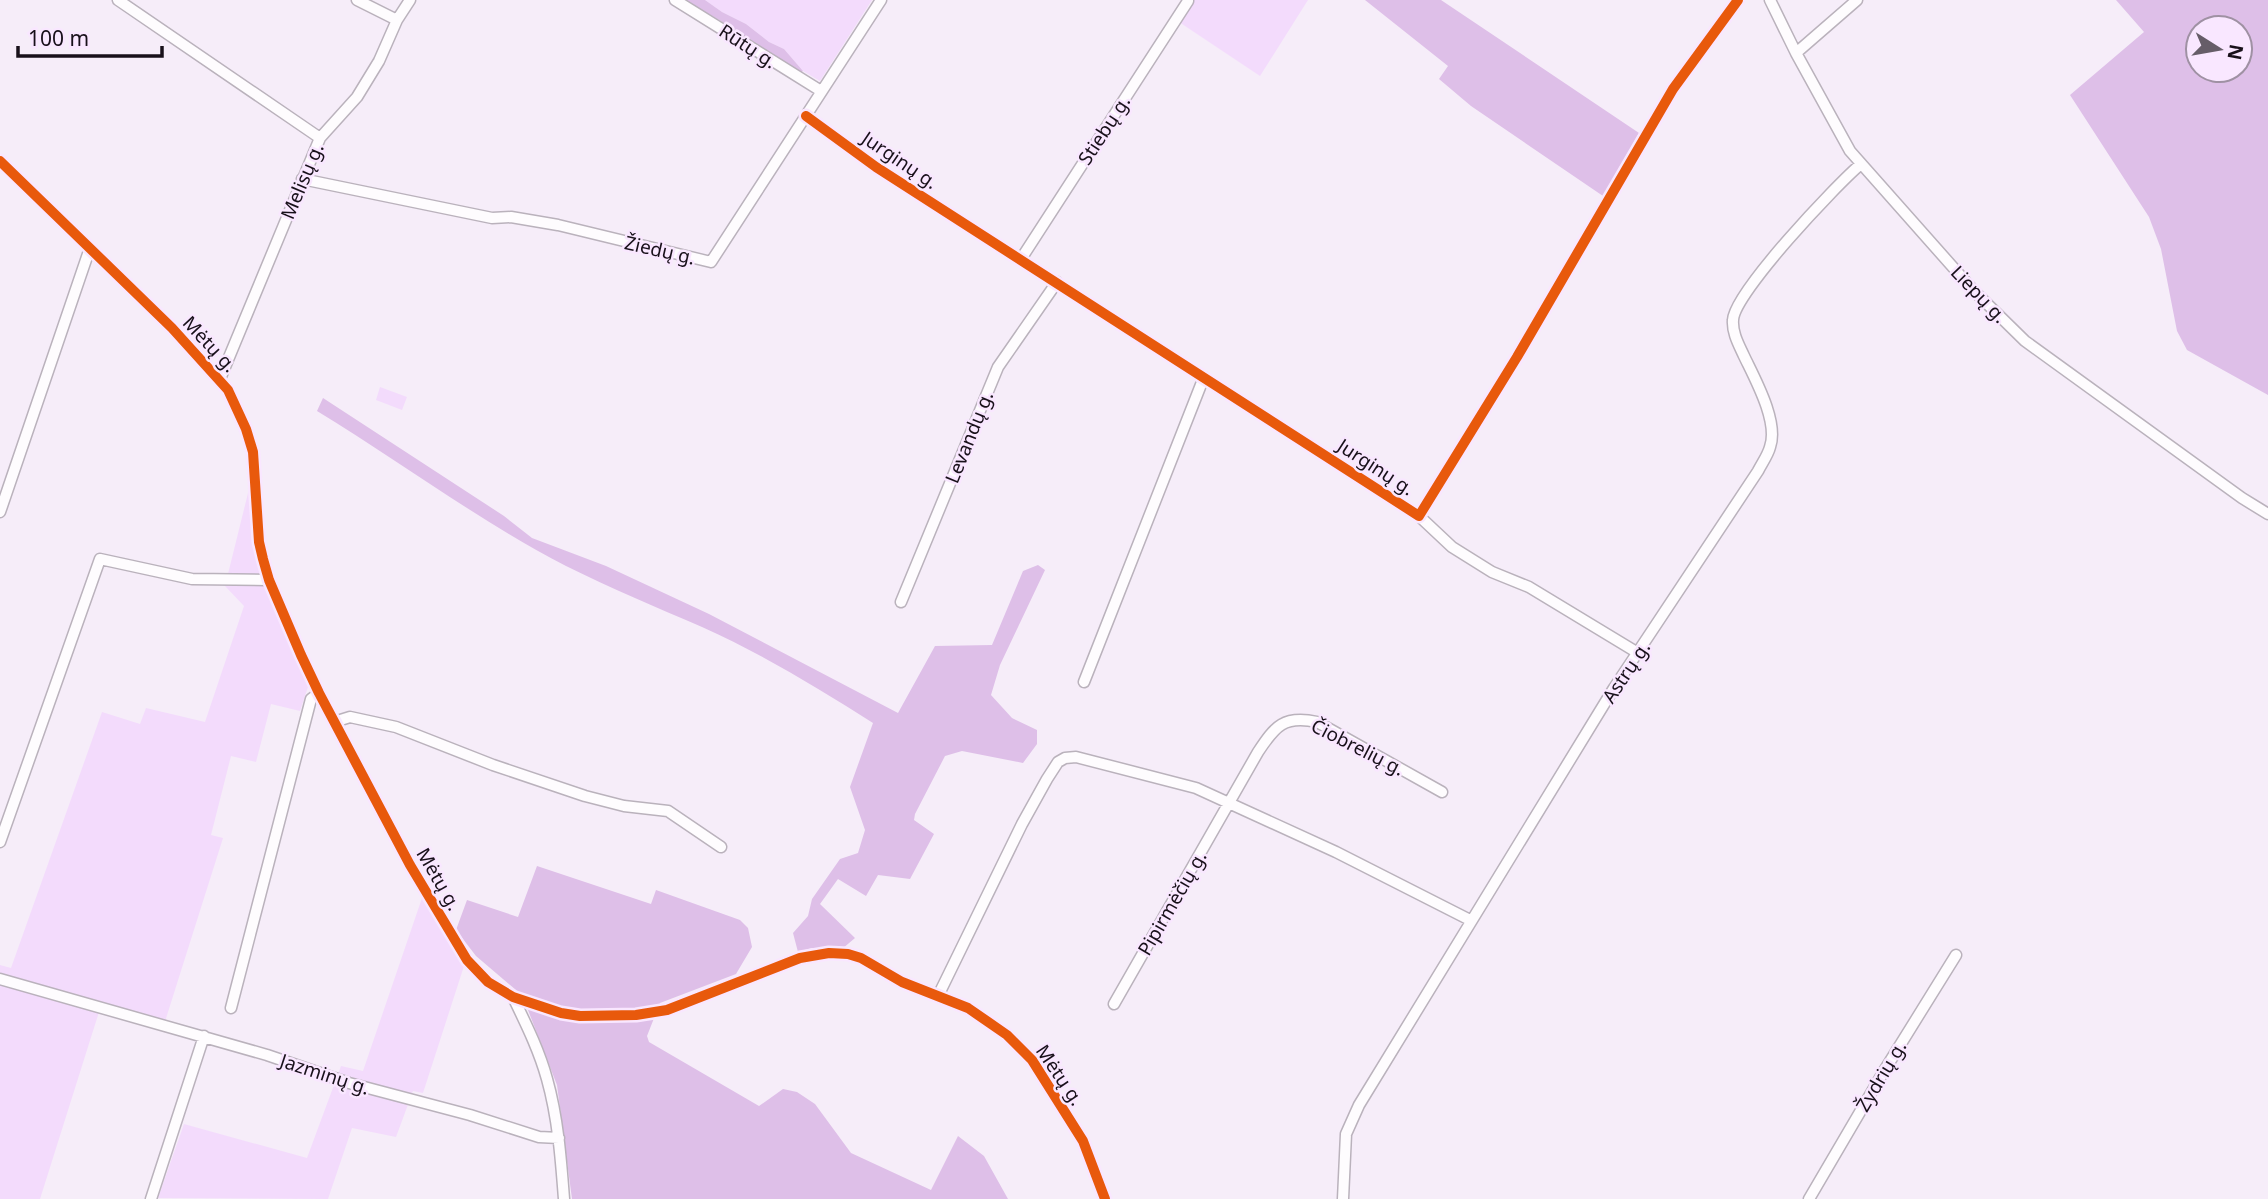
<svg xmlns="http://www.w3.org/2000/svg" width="2268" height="1199" font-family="'Noto Sans',sans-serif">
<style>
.green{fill:#f3dbfc}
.forest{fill:#debfe8;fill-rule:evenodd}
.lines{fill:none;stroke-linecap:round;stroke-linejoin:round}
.minor-casing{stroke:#bab2bc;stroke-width:13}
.minor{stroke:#fefcfe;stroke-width:10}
.cycleway-casing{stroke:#f9e7ff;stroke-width:15}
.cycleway{stroke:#e8590c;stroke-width:10}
.labels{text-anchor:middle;stroke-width:5;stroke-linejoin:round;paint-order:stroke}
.street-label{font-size:19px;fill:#18101a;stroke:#f9e7ff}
</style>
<rect width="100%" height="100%" fill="#f6edf9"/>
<path class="green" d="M 705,0 L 872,0 L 820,81 L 803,71 L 784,49 L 769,42 L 746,24 L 722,12 Z
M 1193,0 L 1308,0 L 1260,76 L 1179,22 Z
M 380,387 L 407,397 L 402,410 L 376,400 Z
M 251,481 L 254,540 L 259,567 L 308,687 L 300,711 L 271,704 L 256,762 L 231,756 L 211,835 L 223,838 L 162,1031 L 99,1012 L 40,1199 L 0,1199 L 0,965 L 11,968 L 102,712 L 140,724 L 146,708 L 205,722 L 244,606 L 225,586 Z
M 422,898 L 464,966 L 423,1093 L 413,1091 L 396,1137 L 352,1128 L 328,1199 L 158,1198 L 184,1124 L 307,1158 L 341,1066 L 363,1071 Z"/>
<path class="forest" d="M 686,0 L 705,0 L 722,12 L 746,24 L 769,42 L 784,49 L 803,71 L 798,75 L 732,31 C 723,18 698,11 686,0 Z
M 1365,0 L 1441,0 L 1639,133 L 1603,196 L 1471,106 L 1439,79 L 1448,66 Z
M 2116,0 L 2268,0 L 2268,395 L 2187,350 L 2177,331 L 2161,249 L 2149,217 L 2070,95 L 2144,32 ZM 2198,28 L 2240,28 L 2240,70 L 2198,70 Z
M 323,398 L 504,516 L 532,538 L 606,566 L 709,614 L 898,713 L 935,646 L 992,645 L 1023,571 L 1038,565 L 1045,570 L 1000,665 L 991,695 L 1012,718 L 1037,730 L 1037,744 L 1023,763 L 962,751 L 945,756 L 915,814 L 914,820 L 934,834 L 910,879 L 878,875 L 866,896 L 838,879 L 820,904 L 855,938 L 842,949 L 812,948 L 798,952 L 793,933 L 808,916 L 812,899 L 840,859 L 858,853 L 865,830 L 850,787 L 873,723 C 818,688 762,654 702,627 C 656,607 610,588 566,566 C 479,521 401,462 317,411 Z
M 537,866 L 651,904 L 656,890 L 740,920 L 748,928 L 752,947 L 736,974 L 660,1003 L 647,1036 L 649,1042 L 759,1106 L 783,1089 L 797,1092 L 815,1104 L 851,1153 L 931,1190 L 958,1136 L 984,1156 L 1008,1199 L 572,1199 L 557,1085 L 528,1010 L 516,990 L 476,956 L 456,930 L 467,900 L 518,917 Z"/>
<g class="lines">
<g class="minor-casing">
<path id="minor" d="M 118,0 L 320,138
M 357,0 L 397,20
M 675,0 L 821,91
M 1770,0 L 1796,53 L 1850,151 L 1974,291 L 2025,341 L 2242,498 L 2268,514
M 1796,53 L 1857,0
M 806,116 L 876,167 L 1419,516 L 1517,357 L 1673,89 L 1738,0
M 0,161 L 172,328 L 228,390 L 246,429 L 253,452 L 259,542 L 263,559 L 269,580 L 301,655 L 319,693 L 410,865 L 467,960 L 488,982 L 513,997 L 561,1013 L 580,1016 L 636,1015 L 667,1010 L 800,958 L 829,953 L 848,954 L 861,958 L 902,982 L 968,1008 L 1007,1035 L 1032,1060 L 1083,1141 L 1105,1199
M 302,179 L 492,218 L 511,217 L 558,225 L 711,262 L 881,0
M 1021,259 L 1188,1
M 220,379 L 320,138 L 357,97 L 379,61 L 397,20 L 410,0
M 0,512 L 90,248
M 1419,516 L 1452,547 L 1492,572 L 1529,587 L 1638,653
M 901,602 L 998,367 L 1057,282
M 1084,682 L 1204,377
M 334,722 L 350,717 L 396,727 L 493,765 L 585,796 L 624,806 L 668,811 L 721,847
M 0,842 L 100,559 L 192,579 L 269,580
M 0,979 L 267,1055 L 349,1083 L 470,1115 L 539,1137 L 559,1138
M 938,996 L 1022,824 L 1047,779 L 1058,762 L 1065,758 L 1076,757 L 1196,788 L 1336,852 L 1470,920
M 513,997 C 526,1024 539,1050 547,1079 C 558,1118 561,1159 564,1199
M 1114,1004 L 1258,752 C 1275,726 1284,715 1317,722 L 1442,792
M 231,1008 L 311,699 L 319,693
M 151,1199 L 204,1036
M 1343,1199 L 1346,1134 L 1359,1105 L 1614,688 L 1758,471 C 1762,463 1768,455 1770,447 C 1779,422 1755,379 1744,356 C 1739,345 1732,333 1733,320 C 1734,293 1836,185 1861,164
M 1809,1199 L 1884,1071 L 1956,955"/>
</g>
<use href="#minor" class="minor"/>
<g class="cycleway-casing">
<path id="cycleway" d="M 806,116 L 876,167 L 1419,516 L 1517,357 L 1673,89 L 1738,0
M 0,161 L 172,328 L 228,390 L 246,429 L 253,452 L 259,542 L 263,559 L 269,580 L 301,655 L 319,693 L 410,865 L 467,960 L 488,982 L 513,997 L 561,1013 L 580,1016 L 636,1015 L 667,1010 L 800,958 L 829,953 L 848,954 L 861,958 L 902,982 L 968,1008 L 1007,1035 L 1032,1060 L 1083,1141 L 1105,1199"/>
</g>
<use href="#cycleway" class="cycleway"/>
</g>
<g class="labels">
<g class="street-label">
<text transform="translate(748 46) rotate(33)" y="7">Rūtų g.</text>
<text transform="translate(1104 130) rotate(-57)" y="7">Stiebų g.</text>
<text transform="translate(900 160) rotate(34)" y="7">Jurginų g.</text>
<text transform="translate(302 181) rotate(-67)" y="7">Melisų g.</text>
<text transform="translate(660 250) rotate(13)" y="7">Žiedų g.</text>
<text transform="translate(1979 294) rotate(46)" y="7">Liepų g.</text>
<text transform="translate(210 344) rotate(47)" y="7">Mėtų g.</text>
<text transform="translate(969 437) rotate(-68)" y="7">Levandų g.</text>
<text transform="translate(1376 467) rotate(33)" y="7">Jurginų g.</text>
<text transform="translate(1626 672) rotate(-56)" y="7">Astrų g.</text>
<text transform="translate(1358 747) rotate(27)" y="7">Čiobrelių g.</text>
<text transform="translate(439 879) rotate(60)" y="7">Mėtų g.</text>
<text transform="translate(1172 903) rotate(-60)" y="7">Pipirmėčių g.</text>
<text transform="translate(325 1074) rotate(18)" y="7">Jazminų g.</text>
<text transform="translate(1060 1075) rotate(56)" y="7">Mėtų g.</text>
<text transform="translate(1881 1076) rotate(-59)" y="7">Žydrių g.</text>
</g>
</g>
<g transform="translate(2219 49) rotate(101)"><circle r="33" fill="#f9e7ff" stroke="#9f91a3" stroke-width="2"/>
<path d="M0-5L12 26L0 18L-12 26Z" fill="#665d68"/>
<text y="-10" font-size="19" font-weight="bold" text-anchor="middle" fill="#18101a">N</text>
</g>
<path d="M18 46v10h144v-10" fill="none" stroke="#18101a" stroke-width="3.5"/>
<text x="28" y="46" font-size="21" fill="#18101a" stroke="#f9e7ff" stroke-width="5" paint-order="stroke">100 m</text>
</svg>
